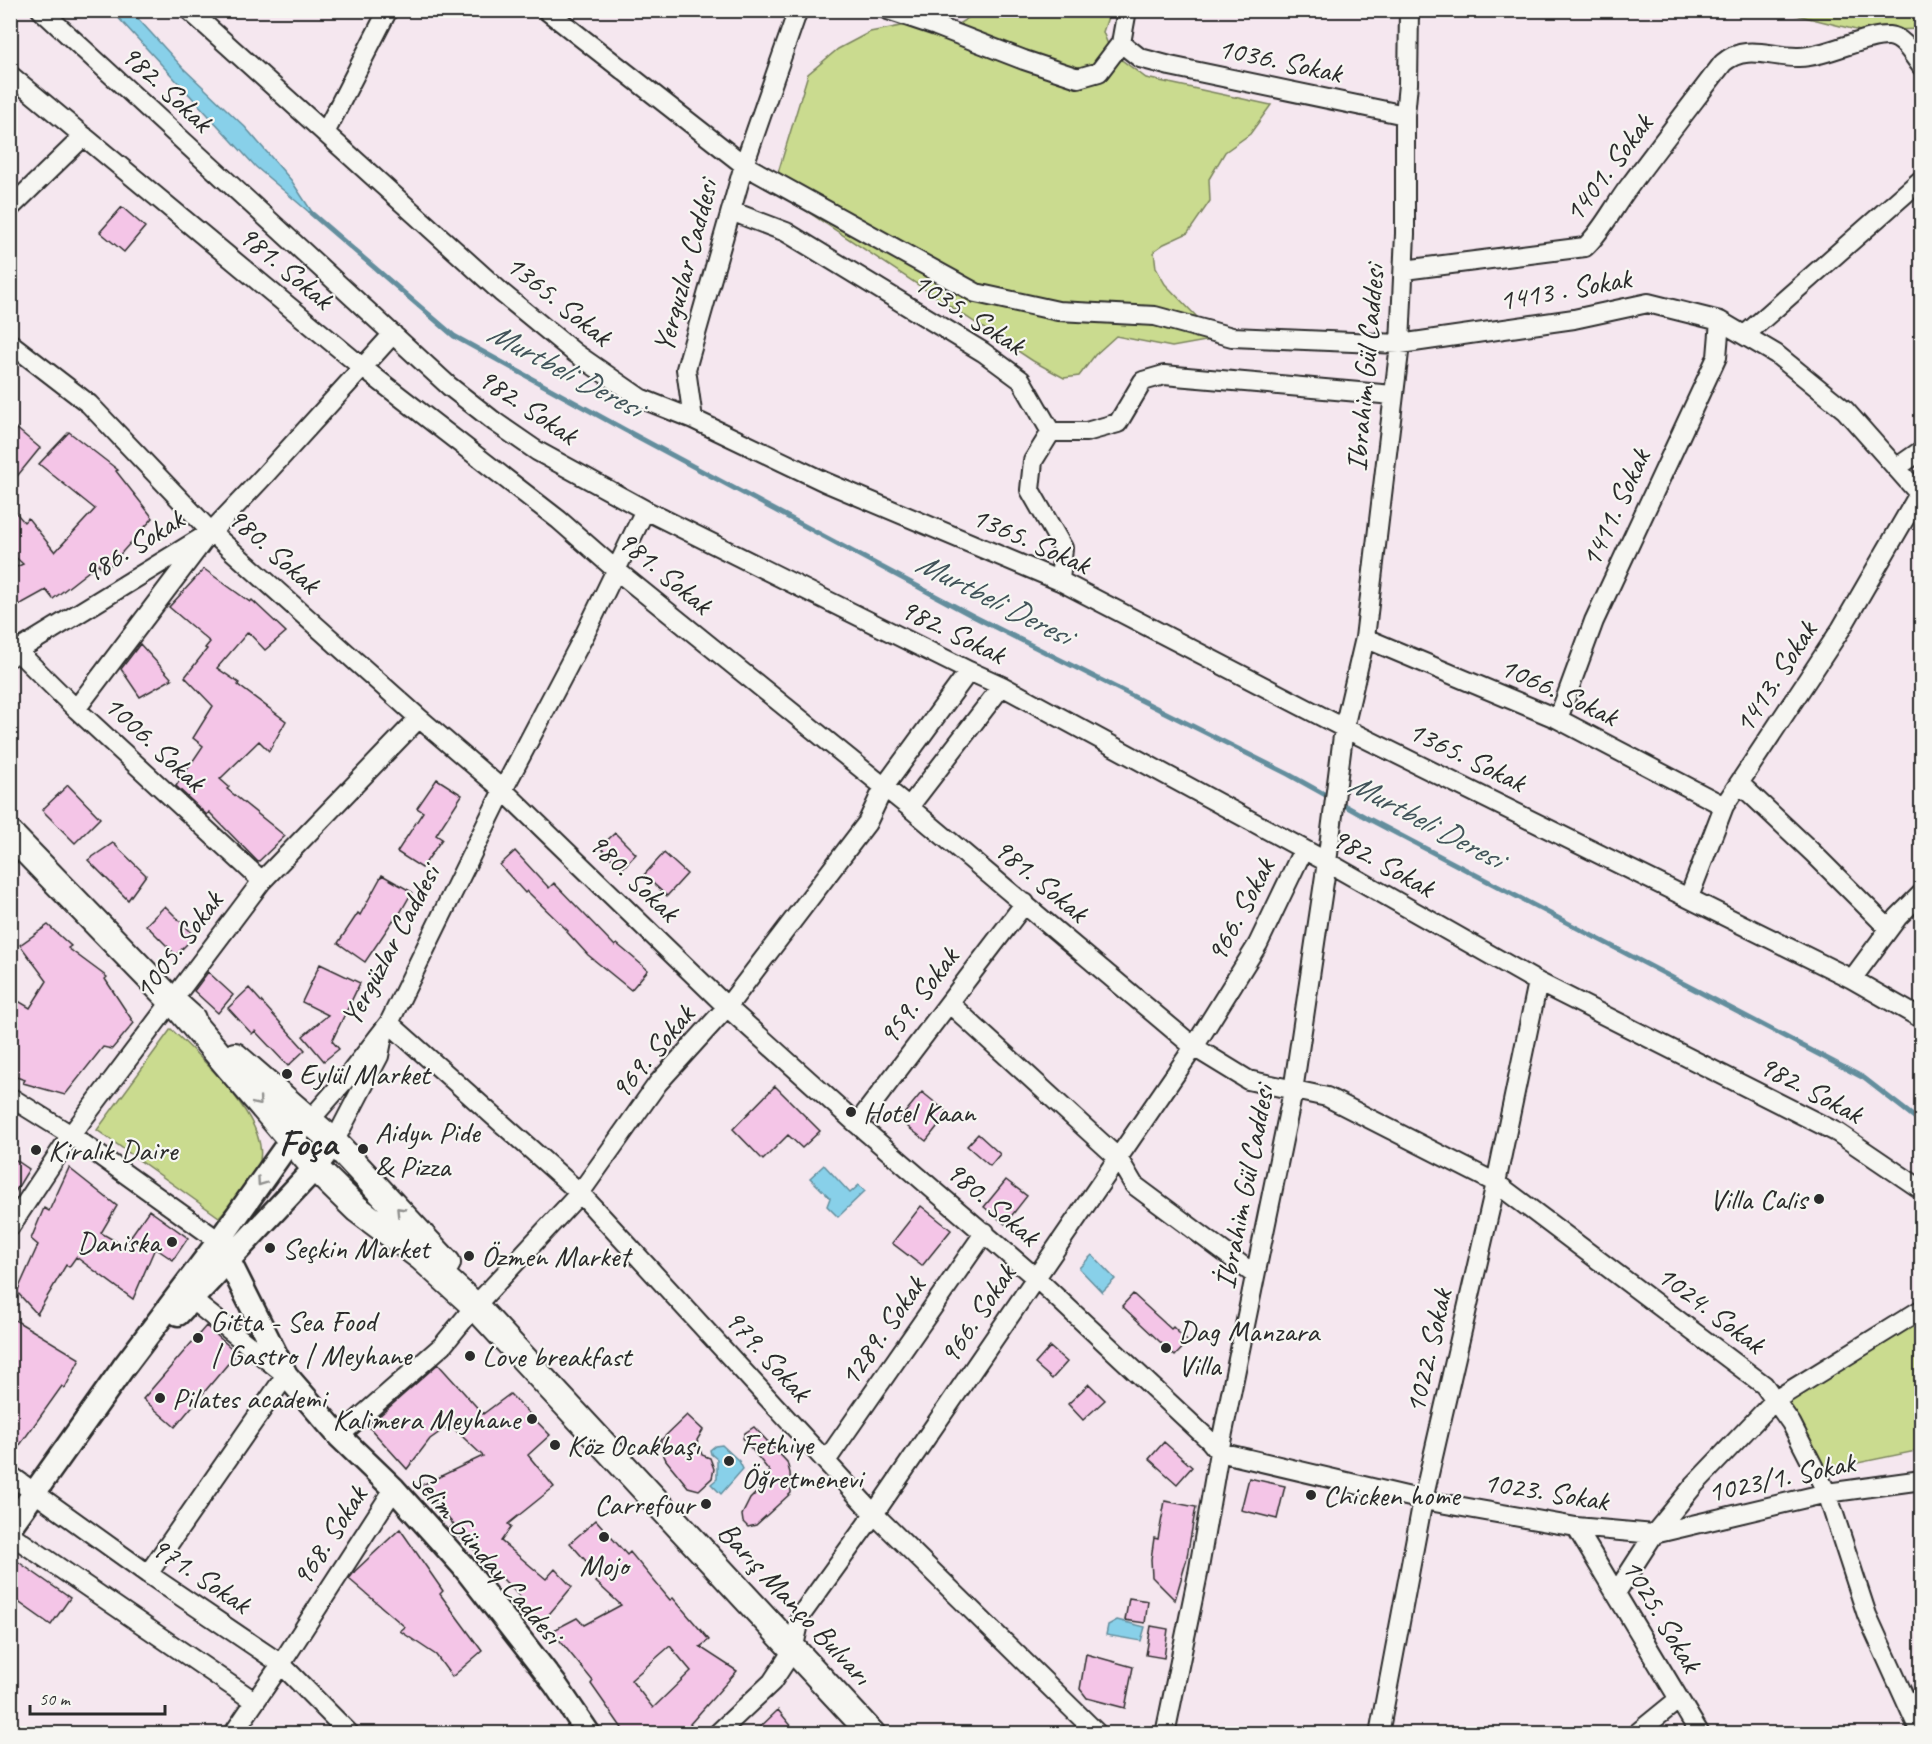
<svg xmlns="http://www.w3.org/2000/svg" width="1932" height="1744" font-family="Caveat,sans-serif">
<style>
.green{fill:#cadb8f;stroke:#7a835d;stroke-width:1.5}
.water{fill:#88d0e9;stroke:#638e9d;stroke-width:1.5}
.lines{fill:none;stroke-linecap:round;stroke-linejoin:round}
.stream{stroke:#638e9d;stroke-width:5}
.building{fill:#f4c5e7;stroke:#2b2b2b;stroke-width:1.5;fill-rule:evenodd}
.minor-casing{stroke:#2b2b2b;stroke-width:22}
.tertiary-casing{stroke:#2b2b2b;stroke-width:27}
.secondary-casing{stroke:#2b2b2b;stroke-width:30}
.minor{stroke:#f6f6f2;stroke-width:18}
.tertiary{stroke:#f6f6f2;stroke-width:22}
.secondary{stroke:#f6f6f2;stroke-width:26}
.oneway{stroke:#90908e}
.poi-dot{fill:#2b2b2b;stroke:#f6f6f2;stroke-width:2}
.labels{text-anchor:middle;stroke-width:4.5;stroke-linejoin:round;paint-order:stroke}
.street-label{font-size:30px;fill:#2b2b2b;stroke:#f6f6f2}
.poi-label{font-size:30px;fill:#2b2b2b;stroke:#f6f6f2;text-anchor:start}
.water-label{font-size:32px;font-style:italic;fill:#42545a;stroke:#f6f6f2}
.district-label{font-size:36px;font-weight:bold;fill:#2b2b2b;stroke:#f6f6f2}
</style>
<rect width="100%" height="100%" fill="#f5e7ef"/>
<filter id="ink" filterUnits="userSpaceOnUse"><feTurbulence type="fractalNoise" baseFrequency=".0167" numOctaves="2"/><feDisplacementMap in="SourceGraphic" scale="12" xChannelSelector="R" yChannelSelector="G"/><feConvolveMatrix kernelMatrix="1 2 1 2 8 2 1 2 1" color-interpolation-filters="sRGB"/></filter>
<g filter="url(#ink)">
<path class="green" d="M 979,11 L 1110,11 L 1103,32 L 1111,52 L 1146,78 L 1271,105 L 1250,134 L 1225,152 L 1209,179 L 1210,201 L 1188,233 L 1164,244 L 1154,251 L 1156,268 L 1165,284 L 1202,322 L 1206,341 L 1172,347 L 1116,336 L 1095,355 L 1079,376 L 1064,378 L 1033,361 L 805,210 L 777,176 L 808,74 L 838,49 L 870,32 L 906,25 L 944,33 Z
M 1781,11 L 1921,11 L 1921,29 L 1860,31 Z
M 171,1029 C 199,1056 268,1118 260,1160 C 256,1178 231,1203 219,1217 L 97,1130 Z
M 1921,1317 L 1921,1450 L 1824,1470 L 1802,1423 L 1787,1402 Z"/>
<path class="water" d="M 112,11 L 131,11 L 183,68 L 245,127 L 291,180 L 316,218 L 256,167 Z
M 824,1165 L 850,1193 L 859,1185 L 865,1191 L 838,1217 L 827,1206 L 830,1198 L 810,1178 Z
M 1092,1255 L 1115,1279 L 1102,1292 L 1079,1268 Z
M 722,1445 L 739,1461 L 743,1469 L 721,1494 L 711,1484 L 717,1479 L 717,1459 L 711,1454 L 710,1450 L 715,1446 Z
M 1117,1620 L 1145,1627 L 1141,1641 L 1106,1635 L 1108,1625 Z"/>
<g class="lines">
<path class="stream" d="M 311,213 L 454,336 L 625,430 L 973,616 L 1288,774 L 1367,818 L 1864,1078 L 1922,1123"/>
</g>
<path class="building" d="M 122,207 L 145,227 L 124,252 L 100,232 Z
M 10,423 L 40,448 L 10,485 Z
M 69,432 L 118,470 L 116,471 L 153,518 L 105,571 L 98,564 L 53,599 L 46,590 L 10,610 L 10,570 L 23,564 L 10,552 L 10,506 L 24,522 L 28,518 L 55,552 L 95,509 L 39,464 Z
M 204,569 L 250,602 L 252,600 L 286,632 L 265,650 L 248,632 L 217,668 L 239,683 L 238,685 L 286,721 L 269,751 L 259,741 L 220,779 L 229,787 L 227,789 L 285,836 L 258,862 L 209,812 L 207,815 L 176,786 L 203,746 L 193,738 L 213,706 L 185,677 L 207,649 L 205,648 L 210,642 L 169,607 Z
M 140,644 L 172,679 L 140,697 L 121,669 Z
M 437,779 L 462,795 L 436,835 L 442,839 L 422,868 L 397,852 L 423,812 L 417,808 Z
M 68,785 L 100,818 L 75,843 L 42,810 Z
M 615,833 L 636,854 L 622,869 L 600,847 Z
M 113,843 L 146,875 L 128,900 L 88,860 Z
M 515,851 L 549,888 L 554,883 L 615,946 L 617,944 L 648,970 L 631,990 L 588,955 L 567,932 L 568,931 L 527,891 L 525,893 L 500,865 Z
M 664,853 L 687,874 L 667,896 L 644,875 Z
M 382,875 L 412,892 L 396,920 L 394,919 L 365,962 L 338,943 L 358,913 L 360,915 Z
M 165,906 L 195,936 L 176,955 L 146,925 Z
M 48,925 L 71,946 L 68,948 L 107,977 L 105,979 L 134,1023 L 112,1049 L 103,1047 L 65,1095 L 23,1083 L 25,1080 L 10,1075 L 10,996 L 30,1008 L 47,981 L 20,945 Z
M 320,964 L 360,983 L 332,1041 L 339,1049 L 324,1061 L 303,1036 L 328,1015 L 302,1002 Z
M 208,972 L 233,995 L 218,1013 L 194,991 Z
M 249,988 L 305,1050 L 288,1066 L 255,1031 L 252,1034 L 228,1008 Z
M 775,1086 L 820,1131 L 802,1148 L 788,1135 L 763,1160 L 733,1129 Z
M 922,1092 L 948,1113 L 926,1141 L 899,1120 Z
M 978,1134 L 1000,1154 L 990,1166 L 967,1146 Z
M 10,1156 L 29,1169 L 10,1200 Z
M 69,1168 L 117,1206 L 101,1233 L 124,1246 L 149,1210 L 188,1238 L 173,1260 L 155,1248 L 133,1299 L 76,1257 L 69,1267 L 66,1265 L 37,1314 L 17,1292 L 38,1245 L 31,1239 L 44,1208 L 49,1211 Z
M 1006,1180 L 1027,1196 L 1005,1224 L 984,1207 Z
M 921,1206 L 951,1230 L 922,1266 L 892,1243 Z
M 1133,1294 L 1171,1329 L 1173,1327 L 1188,1342 L 1175,1356 L 1122,1306 Z
M 10,1317 L 80,1359 L 65,1388 L 62,1386 L 10,1459 Z
M 206,1326 L 237,1353 L 175,1427 L 143,1399 Z
M 1050,1347 L 1067,1362 L 1052,1379 L 1035,1364 Z
M 438,1364 L 483,1414 L 510,1394 L 550,1435 L 528,1455 L 554,1487 L 508,1524 L 511,1527 L 501,1541 L 546,1579 L 555,1569 L 572,1587 L 539,1626 L 518,1606 L 523,1600 L 479,1554 L 450,1528 L 454,1525 L 420,1486 L 483,1456 L 450,1425 L 430,1439 L 407,1469 L 368,1426 Z
M 1089,1384 L 1105,1400 L 1083,1420 L 1068,1404 Z
M 687,1415 L 703,1430 L 697,1440 L 702,1455 L 710,1458 L 714,1469 L 712,1478 L 699,1490 L 688,1487 L 666,1460 L 661,1449 L 661,1440 Z
M 754,1427 L 787,1462 L 790,1473 L 791,1493 L 756,1525 L 748,1527 L 743,1522 L 742,1515 L 750,1499 L 766,1483 L 770,1472 L 743,1438 L 745,1433 Z
M 1164,1442 L 1192,1467 L 1177,1484 L 1149,1459 Z
M 1249,1478 L 1285,1486 L 1277,1519 L 1241,1510 Z
M 1165,1501 L 1196,1507 L 1186,1562 L 1175,1600 L 1152,1577 L 1151,1559 L 1154,1538 L 1158,1539 Z
M 596,1520 L 627,1555 L 630,1552 L 670,1600 L 673,1598 L 709,1640 L 700,1647 L 737,1671 L 690,1724 L 701,1734 L 626,1734 L 591,1684 L 593,1681 L 552,1631 L 577,1618 L 584,1625 L 621,1605 L 596,1582 L 601,1578 L 570,1543 ZM 670,1646 L 691,1671 L 653,1708 L 631,1680 Z
M 400,1529 L 443,1591 L 440,1594 L 482,1651 L 452,1677 L 436,1655 L 400,1631 L 405,1627 L 349,1579 L 355,1571 Z
M 17,1561 L 70,1598 L 51,1625 L 10,1596 L 10,1570 Z
M 1129,1598 L 1148,1601 L 1145,1623 L 1125,1620 Z
M 1151,1626 L 1168,1629 L 1164,1658 L 1146,1655 Z
M 1086,1654 L 1133,1667 L 1125,1708 L 1087,1698 L 1080,1689 Z
M 778,1710 L 798,1734 L 753,1734 Z"/>
<g class="lines">
<g class="minor-casing">
<path id="minor" d="M 41,10 L 449,386 L 495,422 L 537,451 L 645,510 L 969,671 L 1002,686 L 1327,862 L 1538,982 L 1838,1133 L 1922,1190
M 189,10 L 502,293 L 575,353 L 640,398 L 693,419 L 825,482 L 1060,581 L 1344,728 L 1852,979 L 1922,1019
M 546,10 L 744,165 L 976,293 L 1058,311 L 1155,316 L 1232,337 L 1400,344 L 1574,319 L 1648,303 L 1720,321 L 1776,354 L 1845,410 L 1922,497
M 888,10 L 936,26 L 1024,60 L 1078,78 L 1099,72 L 1121,43 L 1127,10
M 1121,43 L 1140,58 L 1170,66 L 1405,115
M 10,75 L 363,368 L 559,520 L 616,570 L 909,807 L 1194,1047 L 1248,1080 L 1327,1097 L 1496,1183 L 1764,1385 L 1791,1423 L 1827,1493 L 1867,1615 L 1921,1734
M 325,133 L 388,10
M 10,208 L 84,136
M 731,211 L 786,232 L 983,352 L 1021,380 L 1051,432 L 1086,432 L 1118,423 L 1143,381 L 1164,375 L 1393,395
M 1404,270 L 1585,247 C 1603,230 1613,208 1628,188 C 1659,146 1691,105 1723,63 C 1746,43 1772,58 1799,57 C 1826,57 1864,35 1889,36 C 1904,37 1913,56 1922,67
M 1746,334 L 1922,179
M 10,343 L 89,404 L 211,532 L 419,718 L 503,790 L 727,1007 L 857,1124 L 1036,1278 L 1210,1441 L 1219,1452 L 1423,1500 L 1576,1527 L 1654,1534 L 1827,1493 L 1922,1480
M 693,419 L 686,369 L 744,165 L 798,10
M 1051,432 L 1033,461 L 1030,490 L 1063,548 L 1060,581
M 1896,468 L 1922,450
M 1365,638 L 1558,719 L 1724,806
M 10,644 L 76,709 L 262,881
M 10,657 L 17,651 L 211,532 L 264,476 L 393,334
M 76,709 L 204,540
M 1558,719 L 1594,621 L 1717,357 L 1720,321
M 1739,783 L 1813,853 L 1889,929
M 909,807 L 1002,686
M 1689,897 L 1724,806 L 1841,629 L 1919,494
M 1852,979 L 1898,917 L 1922,893
M 949,1003 L 1118,1158 L 1134,1185 L 1255,1275
M 389,1023 L 580,1193 L 874,1514 L 1098,1734
M 10,1097 L 71,1135 L 219,1241
M 310,1120 L 345,1080 L 389,1023 L 503,790 L 584,636 L 645,510
M 857,1124 L 1025,903
M 334,1142 L 379,1056 L 383,1036
M 10,1227 L 71,1135 L 262,881 L 419,718
M 339,1436 L 443,1345 L 475,1306 L 580,1193 L 658,1083 L 727,1007 L 867,823 L 884,787 L 969,671
M 826,1461 L 985,1232
M 10,1475 L 148,1574 L 281,1664 L 350,1734
M 1576,1527 L 1700,1734
M 10,1534 L 254,1701
M 148,1574 L 286,1375 L 182,1292
M 1616,1593 L 1654,1534 L 1695,1484 L 1775,1400 L 1922,1309
M 10,1732 L 12,1734
M 233,1734 L 281,1664 L 394,1489
M 717,1734 L 772,1682 L 793,1650 L 801,1615 L 874,1514 L 1194,1047 L 1258,944 L 1303,850
M 1165,1734 L 1198,1574 L 1219,1452 L 1293,1091 L 1327,862 L 1344,728 L 1365,638 L 1400,344 L 1405,234 L 1405,115 L 1408,84 L 1409,10
M 1379,1734 L 1423,1500 L 1496,1183 L 1538,982
M 1636,1734 L 1679,1699"/>
</g>
<g class="tertiary-casing">
<path id="tertiary" d="M 219,1241 L 286,1375 L 339,1436 L 394,1489 L 463,1566 L 555,1684 L 589,1734
M 178,1314 L 315,1168 L 334,1142
M 10,1527 L 123,1368 L 219,1241 L 290,1141 L 303,1127"/>
</g>
<g class="secondary-casing">
<path id="secondary" d="M 10,834 L 172,1001 L 192,1019
M 180,1009 L 315,1168 L 357,1209 L 421,1257 L 475,1306 L 872,1734
M 235,1056 L 334,1142 L 447,1263"/>
</g>
<use href="#minor" class="minor"/>
<use href="#tertiary" class="tertiary"/>
<use href="#secondary" class="secondary"/>
</g>
<defs><path id="oneway-chevron" d="M-2-3.5L2.5 0L-2 3.5" fill="none" stroke-width="1.6" stroke-linecap="round" stroke-linejoin="round" transform="scale(1.5)"/></defs>
<g class="oneway">
<use href="#oneway-chevron" transform="translate(258 1102) rotate(50)"/>
<use href="#oneway-chevron" transform="translate(261 1182) rotate(125)"/>
<use href="#oneway-chevron" transform="translate(400 1211) rotate(-134)"/>
</g>
</g>
<g class="poi-dot">
<circle cx="287" cy="1074" r="6"/>
<circle cx="851" cy="1112" r="6"/>
<circle cx="363" cy="1149" r="6"/>
<circle cx="36" cy="1150" r="6"/>
<circle cx="1819" cy="1199" r="6"/>
<circle cx="172" cy="1242" r="6"/>
<circle cx="270" cy="1248" r="6"/>
<circle cx="469" cy="1256" r="6"/>
<circle cx="198" cy="1338" r="6"/>
<circle cx="1166" cy="1348" r="6"/>
<circle cx="470" cy="1356" r="6"/>
<circle cx="160" cy="1398" r="6"/>
<circle cx="532" cy="1419" r="6"/>
<circle cx="555" cy="1445" r="6"/>
<circle cx="729" cy="1461" r="6"/>
<circle cx="1311" cy="1495" r="6"/>
<circle cx="706" cy="1504" r="6"/>
<circle cx="604" cy="1537" r="6"/>
</g>
<g class="labels">
<g class="street-label">
<text transform="translate(1280 60) rotate(12)" y="10">1036. Sokak</text>
<text transform="translate(167 88) rotate(43)" y="10">982. Sokak</text>
<text transform="translate(1608 168) rotate(-53)" y="10">1401. Sokak</text>
<text transform="translate(685 266) rotate(-75)" y="10">Yerguzlar Caddesi</text>
<text transform="translate(286 267) rotate(40)" y="10">981. Sokak</text>
<text transform="translate(1565 289) rotate(-10)" y="10">1413 . Sokak</text>
<text transform="translate(559 300) rotate(39)" y="10">1365. Sokak</text>
<text transform="translate(969 313) rotate(33)" y="10">1035. Sokak</text>
<text transform="translate(1365 368) rotate(-85)" y="10">Ibrahim Gül Caddesi</text>
<text transform="translate(528 406) rotate(34)" y="10">982. Sokak</text>
<text transform="translate(1615 508) rotate(-65)" y="10">1411. Sokak</text>
<text transform="translate(1031 540) rotate(24)" y="10">1365. Sokak</text>
<text transform="translate(133 546) rotate(-32)" y="10">986. Sokak</text>
<text transform="translate(274 550) rotate(42)" y="10">980. Sokak</text>
<text transform="translate(665 572) rotate(40)" y="10">981. Sokak</text>
<text transform="translate(953 631) rotate(26)" y="10">982. Sokak</text>
<text transform="translate(1775 677) rotate(-57)" y="10">1413. Sokak</text>
<text transform="translate(1559 691) rotate(25)" y="10">1066. Sokak</text>
<text transform="translate(155 743) rotate(43)" y="10">1006. Sokak</text>
<text transform="translate(1467 756) rotate(26)" y="10">1365. Sokak</text>
<text transform="translate(1383 862) rotate(29)" y="10">982. Sokak</text>
<text transform="translate(634 877) rotate(44)" y="10">980. Sokak</text>
<text transform="translate(1041 880) rotate(40)" y="10">981. Sokak</text>
<text transform="translate(1240 910) rotate(-62)" y="10">966. Sokak</text>
<text transform="translate(178 945) rotate(-53)" y="10">1005. Sokak</text>
<text transform="translate(390 945) rotate(-62)" y="10">Yergüzlar Caddesi</text>
<text transform="translate(918 996) rotate(-53)" y="10">959. Sokak</text>
<text transform="translate(652 1052) rotate(-50)" y="10">969. Sokak</text>
<text transform="translate(1811 1089) rotate(28)" y="10">982. Sokak</text>
<text transform="translate(1244 1187) rotate(-79)" y="10">İbrahim Gül Caddesi</text>
<text transform="translate(993 1203) rotate(41)" y="10">980. Sokak</text>
<text transform="translate(1711 1309) rotate(37)" y="10">1024. Sokak</text>
<text transform="translate(977 1314) rotate(-56)" y="10">966. Sokak</text>
<text transform="translate(882 1331) rotate(-55)" y="10">1289. Sokak</text>
<text transform="translate(1428 1351) rotate(-77)" y="10">1022. Sokak</text>
<text transform="translate(768 1355) rotate(48)" y="10">979. Sokak</text>
<text transform="translate(1781 1477) rotate(-12)" y="10">1023/1. Sokak</text>
<text transform="translate(1546 1491) rotate(9)" y="10">1023. Sokak</text>
<text transform="translate(329 1536) rotate(-57)" y="10">968. Sokak</text>
<text transform="translate(487 1556) rotate(50)" y="10">Selim Günday Caddesi</text>
<text transform="translate(201 1575) rotate(34)" y="10">971. Sokak</text>
<text transform="translate(795 1603) rotate(47)" y="10">Barış Manço Bulvarı</text>
<text transform="translate(1662 1615) rotate(59)" y="10">1025. Sokak</text>
</g>
<g class="poi-label">
<text x="299" y="1084">Eylül Market</text>
<text x="863" y="1122">Hotel Kaan</text>
<text x="375" y="1142">Aidyn Pide<tspan x="375" dy="34">&amp; Pizza</tspan></text>
<text x="48" y="1160">Kiralık Daire</text>
<text x="1807" y="1209" text-anchor="end">Villa Calis</text>
<text x="160" y="1252" text-anchor="end">Daniska</text>
<text x="282" y="1258">Seçkin Market</text>
<text x="481" y="1266">Özmen Market</text>
<text x="210" y="1331">Gitta - Sea Food<tspan x="210" dy="34">| Gastro | Meyhane</tspan></text>
<text x="1178" y="1341">Dag Manzara<tspan x="1178" dy="34">Villa</tspan></text>
<text x="482" y="1366">Love breakfast</text>
<text x="172" y="1408">Pilates academi</text>
<text x="520" y="1429" text-anchor="end">Kalimera Meyhane</text>
<text x="741" y="1454">Fethiye<tspan x="741" dy="34">Öğretmenevi</tspan></text>
<text x="567" y="1455">Köz Ocakbaşı</text>
<text x="1323" y="1505">Chicken home</text>
<text x="694" y="1514" text-anchor="end">Carrefour</text>
<text x="604" y="1575" text-anchor="middle">Mojo</text>
</g>
<g class="water-label">
<text transform="translate(565 369) rotate(28)" y="11">Murtbeli Deresi</text>
<text transform="translate(994 598) rotate(27)" y="11">Murtbeli Deresi</text>
<text transform="translate(1426 820) rotate(28)" y="11">Murtbeli Deresi</text>
</g>
<g class="district-label">
<text x="308" y="1155">Foça</text>
</g>
</g>
<rect width="1932" height="1744" fill="none" stroke="#f6f6f2" stroke-width="36"/>
<rect x="18" y="18" width="1896" height="1708" fill="none" stroke="#2b2b2b" stroke-width="2" filter="url(#ink)"/>
<path d="M30 1705v9h135v-9" fill="none" stroke="#2b2b2b" stroke-width="3"/>
<text x="39" y="1705" font-size="18" fill="#2b2b2b" stroke="#f6f6f2" stroke-width="4.5" paint-order="stroke">50 m</text>
</svg>
